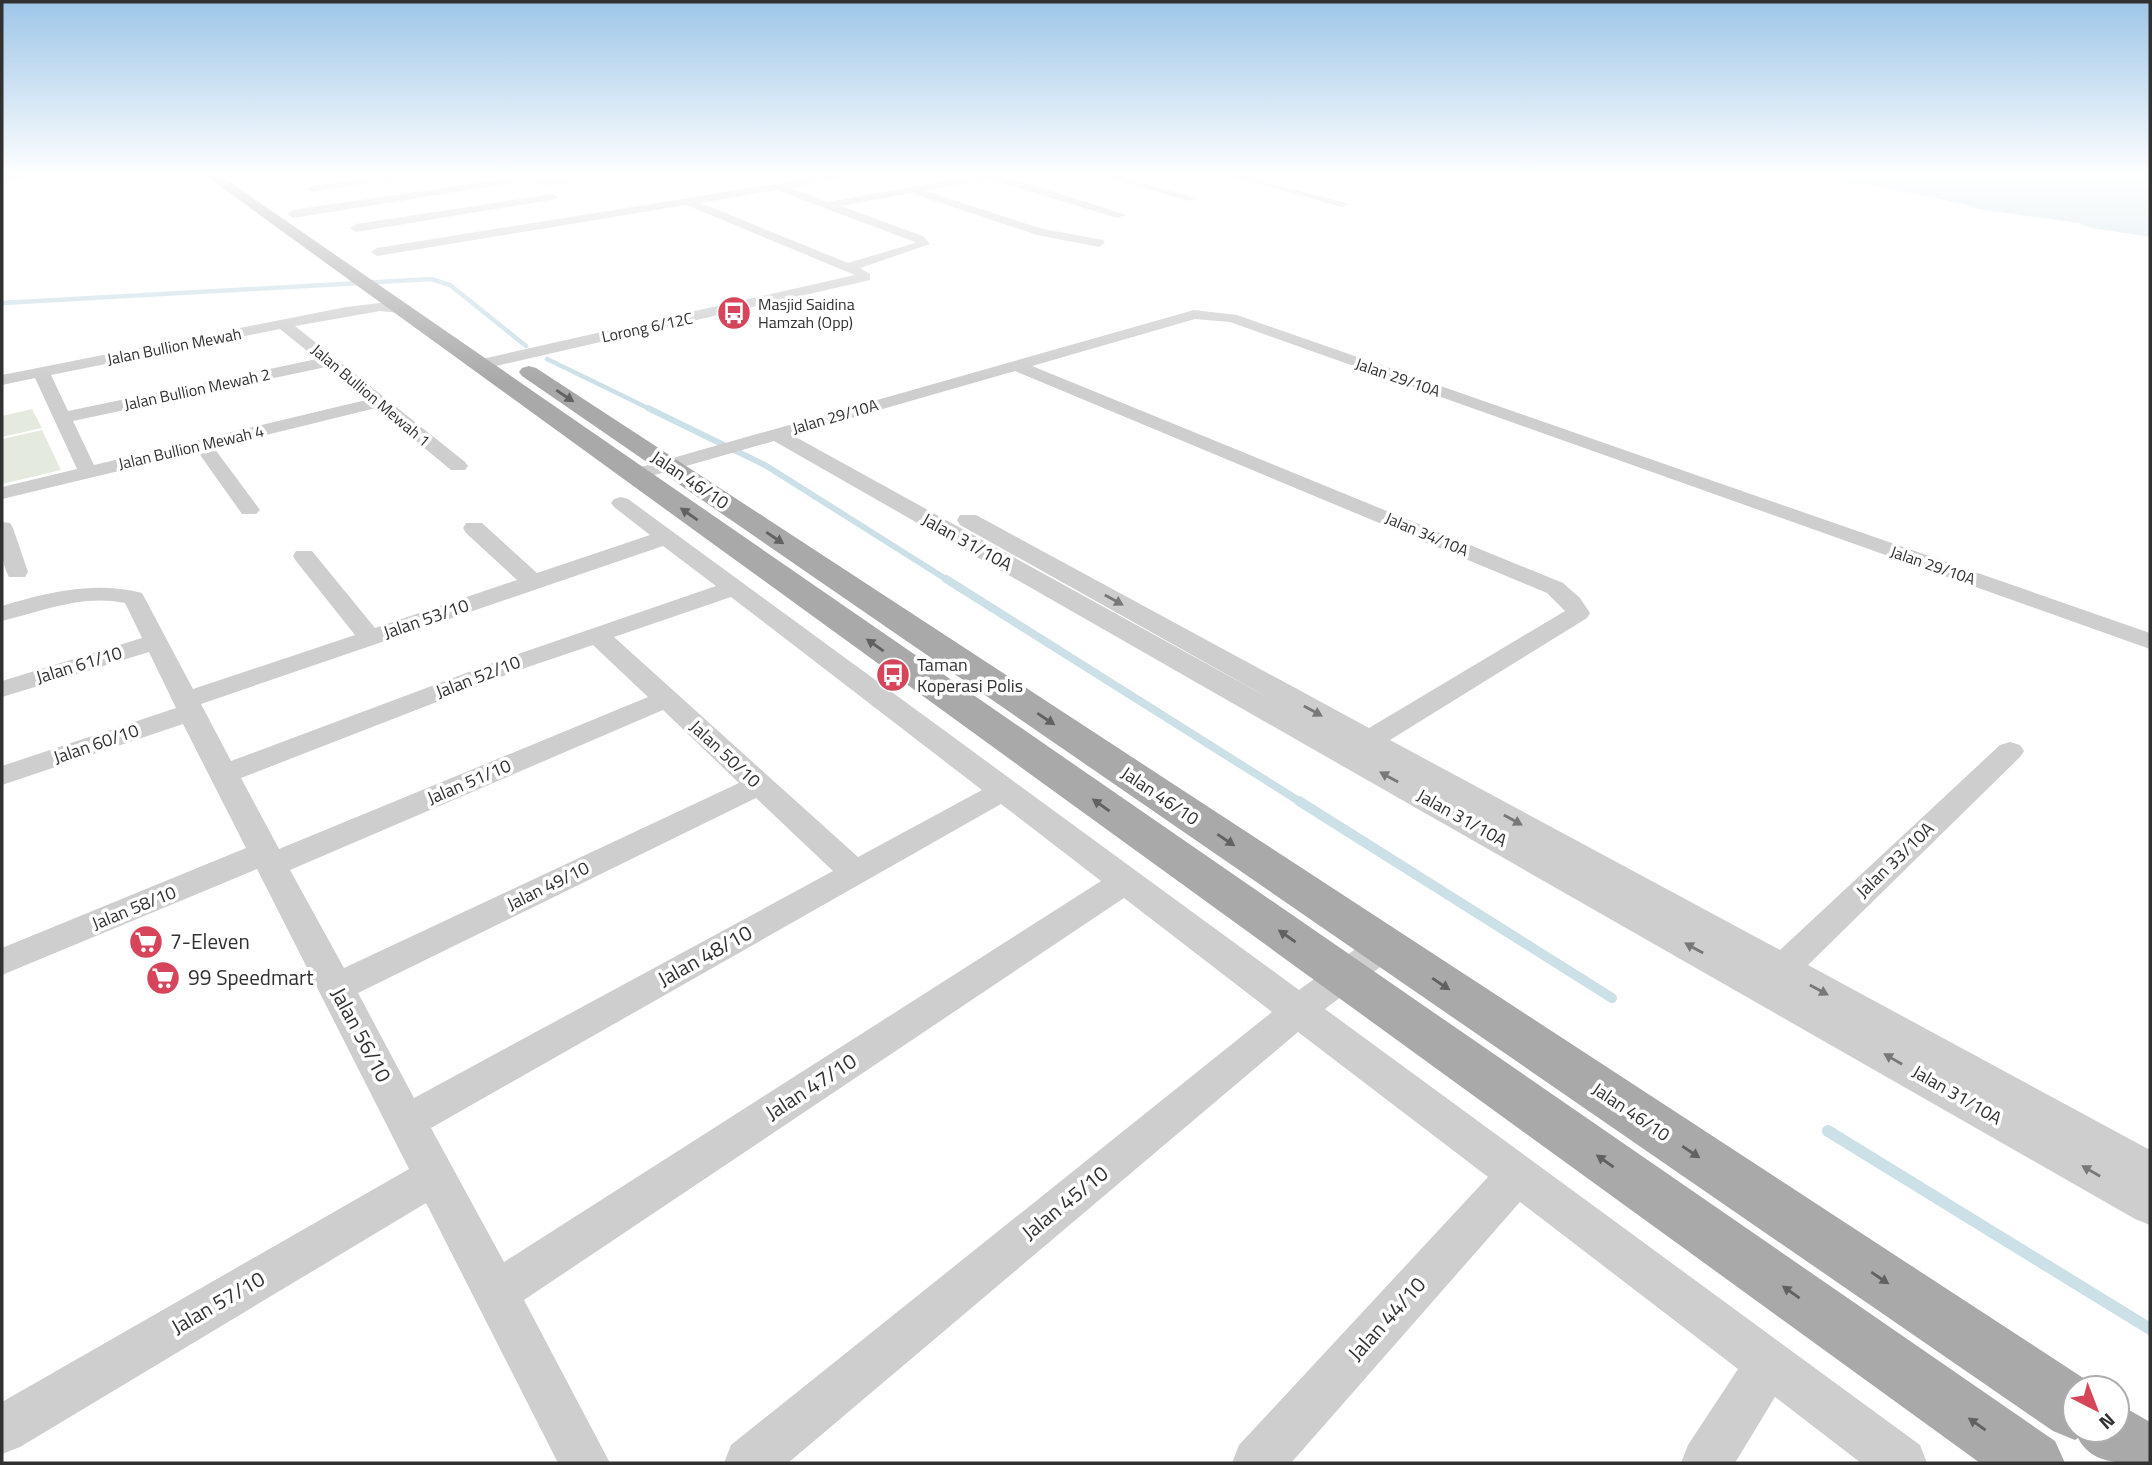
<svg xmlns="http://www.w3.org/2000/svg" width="2152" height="1465" font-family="'Titillium Web',sans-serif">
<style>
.green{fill:#e5eade}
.water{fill:#cce0e8}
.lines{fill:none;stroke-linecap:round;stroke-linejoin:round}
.stream-far4{stroke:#cce0e8;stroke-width:4.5}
.stream-far3{stroke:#cce0e8;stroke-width:6}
.stream-far2{stroke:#cce0e8;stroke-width:8}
.stream-far1{stroke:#cce0e8;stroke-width:10}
.stream{stroke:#cce0e8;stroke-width:12}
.minor{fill:#cecece;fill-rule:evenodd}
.major{fill:#a9a9a9;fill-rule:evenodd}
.oneway{fill:#616161}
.oneway2{fill:#787878}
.labels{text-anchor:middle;stroke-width:7;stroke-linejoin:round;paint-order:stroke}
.far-poi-label{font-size:16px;fill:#313131;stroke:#fff;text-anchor:start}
.far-street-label{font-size:16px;fill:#313131;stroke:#fff}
.street-label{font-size:18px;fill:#313131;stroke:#fff}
.poi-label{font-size:18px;fill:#313131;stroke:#fff;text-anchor:start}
.near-poi-label{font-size:21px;fill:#313131;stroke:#fff;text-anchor:start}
.near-street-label{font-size:21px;fill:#313131;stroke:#fff}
</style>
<rect width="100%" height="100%" fill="#fff"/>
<path class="green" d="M 523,176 L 621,176 L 543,187 Z
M 32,409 L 42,428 L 2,437 L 2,416 Z
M 42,430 L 61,470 L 2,484 L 2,439 Z"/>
<path class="water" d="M 1788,176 L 2150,176 L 2150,237 L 2091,228 L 2078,223 L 1977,209 L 1964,204 L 1873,186 Z"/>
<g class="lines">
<path class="stream-far4" d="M 2,303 L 431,279 L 450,285 L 526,346
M 547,359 L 652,410"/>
<path class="stream-far3" d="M 648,408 L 765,465 L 949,581"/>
<path class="stream-far2" d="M 946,579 L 1302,803"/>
<path class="stream-far1" d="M 1299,801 L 1612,998"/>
<path class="stream" d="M 1828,1131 L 2150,1329"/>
<path class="minor" d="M 2,176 L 29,176 L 24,179 L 2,181 Z
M 378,176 L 396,177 L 391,180 L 313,192 L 307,189 L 313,186 Z
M 824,176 L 847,176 L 790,188 L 828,202 L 971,176 L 1003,176 L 1127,215 L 1117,218 L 990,179 L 925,191 L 1043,229 L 1103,240 L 1105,243 L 1099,247 L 1037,235 L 911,193 L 841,206 L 923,236 L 930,244 L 860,268 L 870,274 L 870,280 L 479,370 L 473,369 L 471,365 L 473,361 L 855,275 L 686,205 L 377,256 L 371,252 L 377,248 ZM 776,190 L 915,242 L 915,243 L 848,263 L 701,203 Z
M 1101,176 L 1118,176 L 1195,198 L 1189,201 Z
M 1227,176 L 1244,176 L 1349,204 L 1343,207 Z
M 516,177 L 520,178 L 520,182 L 293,218 L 287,214 L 293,210 Z
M 552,194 L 558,197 L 556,199 L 356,232 L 350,228 L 356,224 Z
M 380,303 L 399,305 L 406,309 L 399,313 L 380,311 L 295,326 L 465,462 L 468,466 L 465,470 L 451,470 L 376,408 L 214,448 L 260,510 L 256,514 L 242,514 L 198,452 L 2,499 L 2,487 L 77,469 L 35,378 L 2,385 L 2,375 L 346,307 ZM 280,329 L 317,359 L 68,411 L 51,375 ZM 326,367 L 366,400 L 94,465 L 73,421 Z
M 1194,310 L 1237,315 L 2150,633 L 2150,649 L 1230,322 L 1195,319 L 1032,366 L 1563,583 L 1580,598 L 1590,613 L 1587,618 L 1390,740 L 1780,950 L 2000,745 L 2010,742 L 2020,745 L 2024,751 L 2020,757 L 1808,965 L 2150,1150 L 2150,1225 L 2135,1219 L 774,441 L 634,481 L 627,479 L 624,475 L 627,471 ZM 1015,371 L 1547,593 L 1565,611 L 1369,728 L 976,515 L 960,515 L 957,520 L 960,525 L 1276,702 L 792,435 Z
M 621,497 L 628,499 L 1299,990 L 1372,937 L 1384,933 L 1396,937 L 1401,946 L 1396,955 L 1325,1009 L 1920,1445 L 1927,1463 L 1861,1463 L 1775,1397 L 1735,1463 L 1681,1463 L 1688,1445 L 1738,1369 L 1520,1202 L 1291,1463 L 1232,1463 L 1239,1445 L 1488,1177 L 1298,1032 L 788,1463 L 724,1463 L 731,1445 L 1272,1012 L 1124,898 L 524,1300 L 610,1463 L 558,1463 L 426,1203 L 20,1447 L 2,1454 L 2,1402 L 409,1169 L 257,869 L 2,975 L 2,948 L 246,848 L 183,724 L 2,785 L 2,766 L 176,708 L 149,652 L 2,697 L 2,681 L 142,638 L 125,603 C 82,594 43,611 2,621 L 2,606 C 49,592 93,581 142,593 L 193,689 L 355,635 L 296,561 L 293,556 L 296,551 L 312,551 L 375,628 L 517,580 L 466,533 L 463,528 L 466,523 L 482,523 L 537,573 L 650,535 L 614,507 L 611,503 L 614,499 ZM 663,546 L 716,586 L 501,660 L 231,761 L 201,704 ZM 731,597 L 982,790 L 858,857 L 614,637 ZM 593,645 L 648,697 L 279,849 L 241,778 L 519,670 ZM 663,710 L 739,783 L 344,968 L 290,870 ZM 756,798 L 833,871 L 414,1098 L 358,993 ZM 1001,804 L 1101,881 L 504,1262 L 431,1128 Z
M 2,522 L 10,523 L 13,528 L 28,572 L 25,577 L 9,577 C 0,561 1,539 2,522 Z"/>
<path class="major" d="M 206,176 L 221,176 L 2055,1441 L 2065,1463 L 1980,1463 Z
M 529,366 L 536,368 L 2097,1387 L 2075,1388 L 2075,1430 L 2117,1430 L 2117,1403 L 2150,1422 L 2150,1463 C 2120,1463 2092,1465 2078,1438 L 2075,1440 L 2053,1431 L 522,376 L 519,372 L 522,368 Z"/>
</g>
<defs><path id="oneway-solid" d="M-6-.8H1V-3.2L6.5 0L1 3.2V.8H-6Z" transform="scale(1.75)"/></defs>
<g class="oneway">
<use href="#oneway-solid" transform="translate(565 396) rotate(34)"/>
<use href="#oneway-solid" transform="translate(689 514) rotate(-145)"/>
<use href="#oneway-solid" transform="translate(775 538) rotate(34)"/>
<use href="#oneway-solid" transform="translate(875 645) rotate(-145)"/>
<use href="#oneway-solid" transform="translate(1046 719) rotate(34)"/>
<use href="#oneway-solid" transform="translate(1101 805) rotate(-145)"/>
<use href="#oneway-solid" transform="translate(1226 840) rotate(34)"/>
<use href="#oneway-solid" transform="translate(1287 936) rotate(-145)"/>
<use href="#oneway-solid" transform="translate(1441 984) rotate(34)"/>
<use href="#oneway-solid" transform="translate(1691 1152) rotate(34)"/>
<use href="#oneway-solid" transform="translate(1605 1161) rotate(-145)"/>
<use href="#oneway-solid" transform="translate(1880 1278) rotate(34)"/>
<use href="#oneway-solid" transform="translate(1791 1292) rotate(-145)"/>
<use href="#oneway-solid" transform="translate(1977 1424) rotate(-145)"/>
</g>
<g class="oneway2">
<use href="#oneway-solid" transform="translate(1114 600) rotate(29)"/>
<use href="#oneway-solid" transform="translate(1313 711) rotate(29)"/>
<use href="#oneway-solid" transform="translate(1389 777) rotate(-151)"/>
<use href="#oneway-solid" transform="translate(1513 820) rotate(29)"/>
<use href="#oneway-solid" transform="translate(1694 948) rotate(-151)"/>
<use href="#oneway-solid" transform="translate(1819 990) rotate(29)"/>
<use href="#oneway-solid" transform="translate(1893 1059) rotate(-150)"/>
<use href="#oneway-solid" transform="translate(2091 1171) rotate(-150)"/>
</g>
<linearGradient id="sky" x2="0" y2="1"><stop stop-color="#9dc6e8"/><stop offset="0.46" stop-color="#fff"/><stop offset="1" stop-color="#fff" stop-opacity="0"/></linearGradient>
<rect width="2152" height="381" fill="url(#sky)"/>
<defs>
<g id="bus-disc" transform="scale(1.75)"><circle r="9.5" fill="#d7455a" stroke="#fff"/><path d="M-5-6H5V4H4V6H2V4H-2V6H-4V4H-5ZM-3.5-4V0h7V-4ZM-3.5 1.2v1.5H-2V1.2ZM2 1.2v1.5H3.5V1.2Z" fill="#fff"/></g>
<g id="supermarket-disc" transform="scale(1.75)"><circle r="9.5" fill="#d7455a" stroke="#fff"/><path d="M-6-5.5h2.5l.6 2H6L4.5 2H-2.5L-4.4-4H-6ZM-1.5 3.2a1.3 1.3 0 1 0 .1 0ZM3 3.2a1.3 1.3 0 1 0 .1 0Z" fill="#fff"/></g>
</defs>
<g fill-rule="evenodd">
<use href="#bus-disc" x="734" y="313"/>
<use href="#bus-disc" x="893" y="675"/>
<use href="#supermarket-disc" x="146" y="942"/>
<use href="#supermarket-disc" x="163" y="978"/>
</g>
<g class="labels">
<g class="far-poi-label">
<text x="758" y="310">Masjid Saidina<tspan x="758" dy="18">Hamzah (Opp)</tspan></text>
</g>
<g class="far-street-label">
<text transform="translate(647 327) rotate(-12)" y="6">Lorong 6/12C</text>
<text transform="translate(174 346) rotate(-11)" y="6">Jalan Bullion Mewah</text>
<text transform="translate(1398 377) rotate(19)" y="6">Jalan 29/10A</text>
<text transform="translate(197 389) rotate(-12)" y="6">Jalan Bullion Mewah 2</text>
<text transform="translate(371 395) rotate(40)" y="6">Jalan Bullion Mewah 1</text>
<text transform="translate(835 416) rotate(-16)" y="6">Jalan 29/10A</text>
<text transform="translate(191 447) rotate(-13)" y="6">Jalan Bullion Mewah 4</text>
<text transform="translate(1427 534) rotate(23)" y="6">Jalan 34/10A</text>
<text transform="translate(1933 565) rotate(19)" y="6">Jalan 29/10A</text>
</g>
<g class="street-label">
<text transform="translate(690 480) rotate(34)" y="6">Jalan 46/10</text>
<text transform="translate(967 542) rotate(29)" y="6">Jalan 31/10A</text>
<text transform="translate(426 619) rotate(-19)" y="6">Jalan 53/10</text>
<text transform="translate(79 665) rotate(-17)" y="6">Jalan 61/10</text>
<text transform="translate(478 677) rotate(-21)" y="6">Jalan 52/10</text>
<text transform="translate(96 744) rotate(-19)" y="6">Jalan 60/10</text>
<text transform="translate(725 754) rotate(43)" y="6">Jalan 50/10</text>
<text transform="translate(469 782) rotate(-23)" y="6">Jalan 51/10</text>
<text transform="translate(1160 796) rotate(34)" y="6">Jalan 46/10</text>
<text transform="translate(1462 818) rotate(29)" y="6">Jalan 31/10A</text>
<text transform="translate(1895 860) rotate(-44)" y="6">Jalan 33/10A</text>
<text transform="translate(548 886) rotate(-26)" y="6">Jalan 49/10</text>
<text transform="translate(134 908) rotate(-22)" y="6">Jalan 58/10</text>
<text transform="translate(1957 1095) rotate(30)" y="6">Jalan 31/10A</text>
<text transform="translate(1631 1112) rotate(34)" y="6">Jalan 46/10</text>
</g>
<g class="poi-label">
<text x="917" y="671">Taman<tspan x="917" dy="21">Koperasi Polis</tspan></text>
</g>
<g class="near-poi-label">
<text x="170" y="949">7-Eleven</text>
<text x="188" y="985">99 Speedmart</text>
</g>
<g class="near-street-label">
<text transform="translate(705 956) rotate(-29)" y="7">Jalan 48/10</text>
<text transform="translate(361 1035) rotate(62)" y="7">Jalan 56/10</text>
<text transform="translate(811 1087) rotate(-33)" y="7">Jalan 47/10</text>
<text transform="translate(1065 1203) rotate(-39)" y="7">Jalan 45/10</text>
<text transform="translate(218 1303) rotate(-30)" y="7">Jalan 57/10</text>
<text transform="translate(1387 1319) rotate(-48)" y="7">Jalan 44/10</text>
</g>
</g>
<rect width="2152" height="1465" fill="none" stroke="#313131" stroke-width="7"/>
<g transform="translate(2096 1409) rotate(138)"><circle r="33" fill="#ffffff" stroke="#adadad" stroke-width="2"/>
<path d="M0-5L12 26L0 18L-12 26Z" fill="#d7455a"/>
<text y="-10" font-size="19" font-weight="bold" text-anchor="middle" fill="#313131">N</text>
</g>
</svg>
